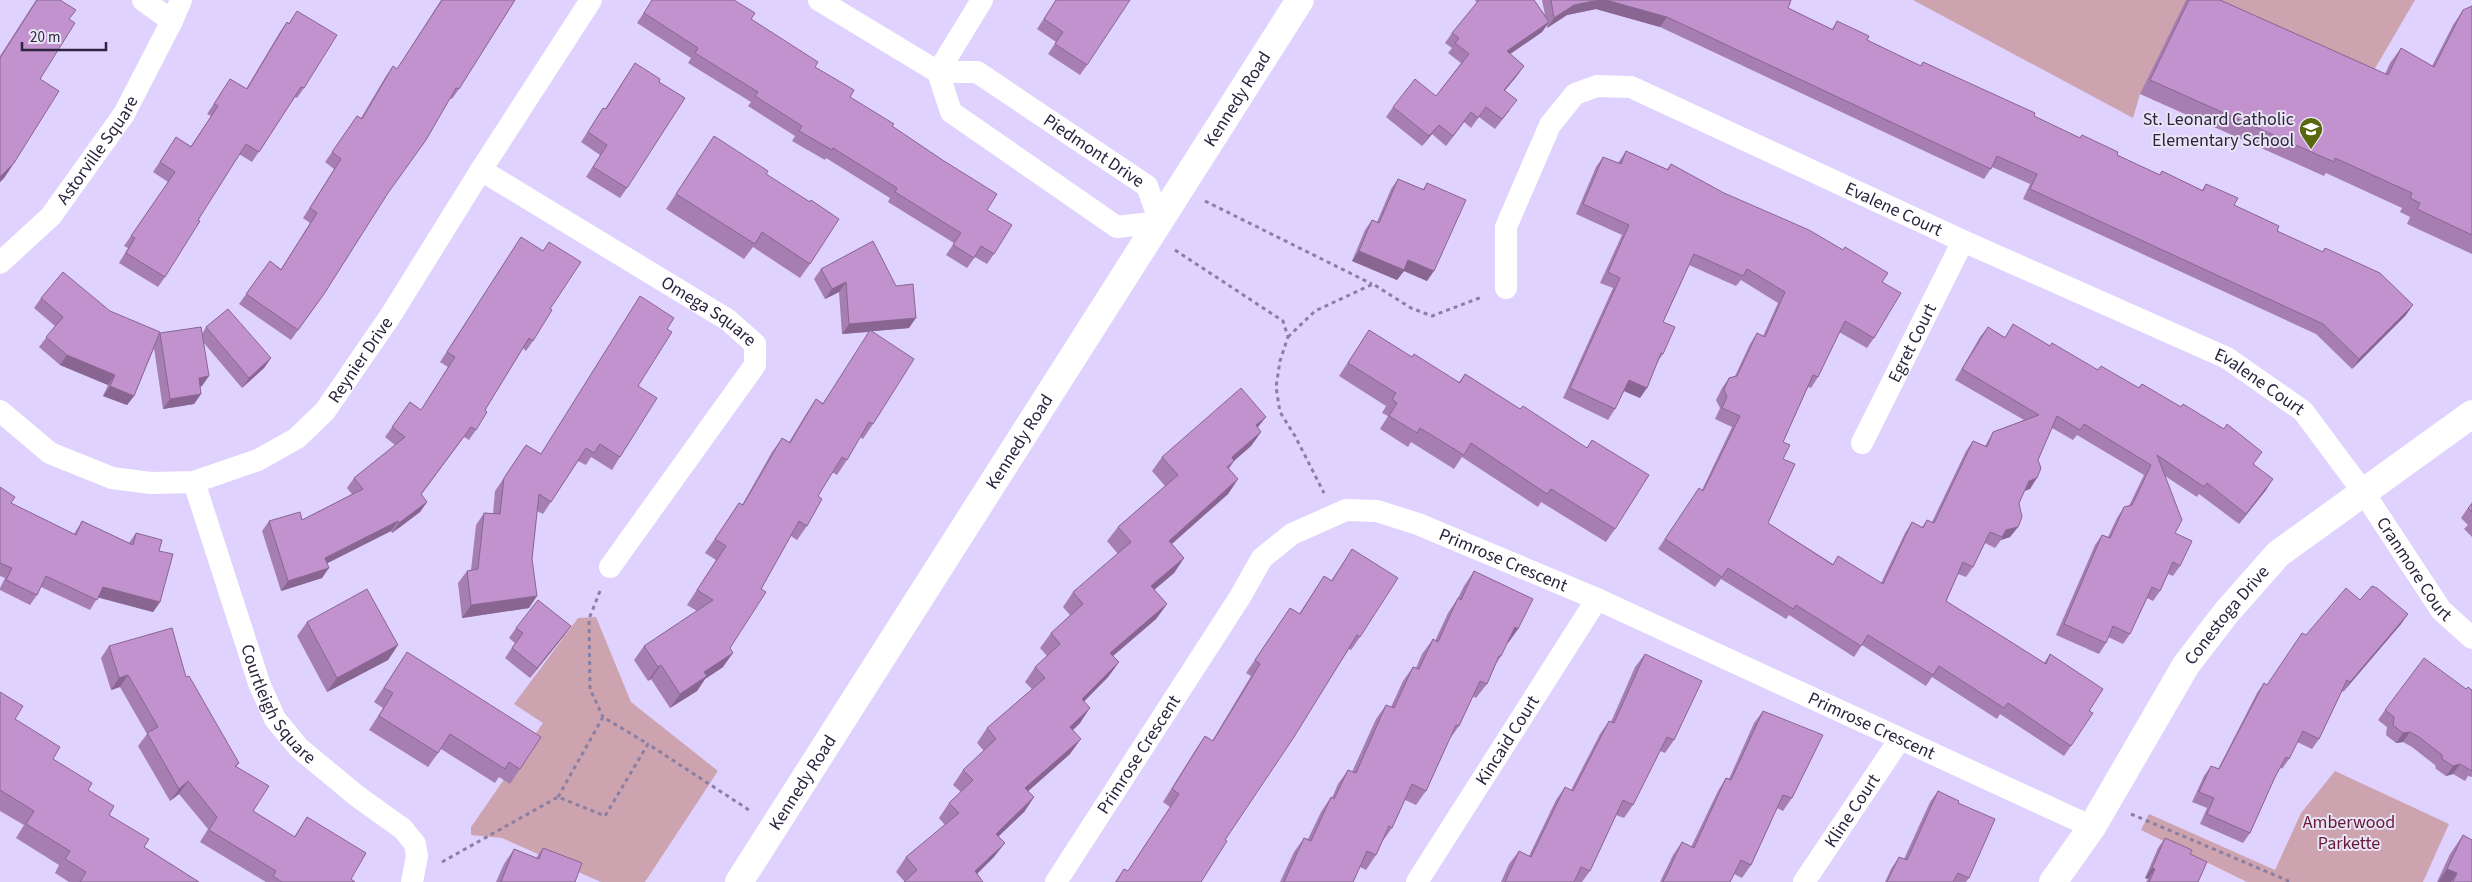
<svg xmlns="http://www.w3.org/2000/svg" width="2472" height="882" font-family="'Source Sans 3',sans-serif">
<style>
.green{fill:#cda3af}
.lines{fill:none;stroke-linecap:round;stroke-linejoin:round}
.path{stroke:#8a7fa3;stroke-width:3;stroke-dasharray:4 4;stroke-linecap:butt}
.street{stroke:#fff;stroke-width:22}
.secondary{stroke:#fff;stroke-width:28}
.wall{fill:#a77eb2}
.shaded-wall{fill:#886691}
.building{fill:#c292cf;stroke:#886691}
.labels{text-anchor:middle;stroke-width:4;stroke-linejoin:round;paint-order:stroke}
.street-label{font-size:18px;fill:#2d243f;stroke:#e9e5f4}
.poi-label{font-size:18px;fill:#2d243f;stroke:#e9e5f4;text-anchor:end}
.park-label{font-size:18px;fill:#68193b;stroke:#e9e5f4}
</style>
<rect width="100%" height="100%" fill="#dfd2fe"/>
<path class="green" d="M 1913,0 L 2415,0 L 2366,84 L 2140,94 L 2133,118 Z
M 596,617 L 631,702 L 718,771 L 645,882 L 601,882 L 502,838 L 471,835 L 471,827 L 543,723 L 514,704 L 578,618 Z
M 2335,771 L 2449,824 L 2423,882 L 2247,882 L 2141,830 L 2149,814 L 2275,870 L 2301,813 Z"/>
<g class="lines">
<path class="path" d="M 1205,201 L 1372,284
M 1175,250 L 1283,321 L 1288,337 L 1280,361 L 1276,387 L 1280,412 L 1295,436 L 1324,493
M 1288,337 L 1315,311 L 1373,284 L 1411,308 L 1432,316 L 1482,297
M 600,591 L 589,619 L 590,689 L 603,717
M 558,797 L 603,717 L 648,744
M 2131,814 L 2291,882
M 442,862 L 558,797 L 605,816 L 648,744 L 752,812"/>
<g class="street">
<path d="M 143,0 L 172,21"/>
<path id="s1" d="M 819,0 L 938,72 L 977,72 L 1147,186 L 1160,222 L 1117,227 L 951,112 L 938,72"/>
<path d="M 938,72 L 982,0"/>
<path id="s2" d="M 481,170 L 728,320 L 755,344 L 755,365 L 610,567"/>
<path id="s3" d="M 0,263 L 51,216 L 124,114 L 172,21 L 181,0"/>
<path id="s4" d="M 1506,288 L 1506,227 L 1550,125 L 1575,94 L 1597,86 L 1631,87 L 1963,241 L 2227,358 L 2303,411 L 2364,493 L 2441,610 L 2472,638"/>
<path id="s5" d="M 0,411 L 50,453 L 112,478 L 151,483 L 194,482 L 258,460 L 297,438 L 325,411 L 391,315 L 481,170 L 591,0"/>
<path id="s6" d="M 1862,443 L 1963,241"/>
<path id="s7" d="M 194,482 L 259,683 L 275,719 L 299,748 L 357,796 L 403,829 L 415,844 L 417,856 L 412,882"/>
<path id="s8" d="M 1056,882 L 1240,597 L 1262,558 L 1292,534 L 1346,510 L 1377,511 L 1418,524 L 1597,599 L 2092,827"/>
<path id="s9" d="M 1417,882 L 1597,599"/>
<path id="s10" d="M 1804,882 L 1900,739"/>
</g>
<g class="secondary">
<path id="s11" d="M 739,882 L 1300,0"/>
<path id="s12" d="M 2053,882 L 2092,827 L 2186,665 L 2226,613 L 2278,554 L 2472,414"/>
</g>
</g>
<path class="wall" d="M 36,0 L 60,0 L 69,19 L 40,79 L 14,163 L 4,178 L 0,182 L 0,56 Z
M 441,0 L 515,0 L 459,89 L 452,99 L 450,98 L 387,194 L 324,294 L 291,340 L 239,304 L 270,261 L 281,269 L 310,223 L 303,218 L 334,169 L 325,162 L 357,116 L 361,118 L 386,76 L 393,66 L 397,69 Z
M 652,0 L 751,19 L 815,67 L 850,97 L 892,126 L 987,210 L 994,254 L 987,264 L 975,257 L 967,268 L 946,255 L 954,243 L 888,202 L 890,198 L 826,158 L 825,160 L 792,141 L 795,136 L 748,106 L 751,102 L 688,63 L 691,58 L 637,23 Z
M 1056,0 L 1087,65 L 1080,75 L 1048,54 L 1056,42 L 1037,29 Z
M 1475,0 L 1534,0 L 1545,15 L 1542,0 L 1791,0 L 1788,8 L 1832,29 L 1837,21 L 1867,40 L 1920,66 L 1923,62 L 2034,116 L 2080,138 L 2082,135 L 2117,155 L 2159,175 L 2162,171 L 2202,190 L 2206,184 L 2234,205 L 2277,231 L 2322,252 L 2325,248 L 2406,315 L 2352,369 L 2316,334 L 2023,199 L 2030,184 L 1992,167 L 1984,179 L 1660,27 L 1596,9 L 1567,15 L 1547,28 L 1547,25 L 1542,32 L 1510,54 L 1524,66 L 1504,91 L 1510,110 L 1495,129 L 1479,117 L 1471,128 L 1464,122 L 1446,146 L 1432,134 L 1422,146 L 1386,117 L 1393,107 L 1436,96 L 1461,63 L 1448,53 L 1452,48 L 1445,43 L 1452,33 L 1477,3 Z
M 2186,0 L 2220,0 L 2385,74 L 2390,63 L 2401,48 L 2432,66 L 2453,25 L 2463,10 L 2472,6 L 2472,254 L 2407,224 L 2410,217 L 2400,212 L 2402,208 L 2326,173 L 2324,176 L 2140,94 Z
M 297,11 L 304,88 L 297,98 L 295,97 L 252,162 L 239,154 L 198,220 L 165,277 L 158,287 L 119,263 L 128,248 L 124,246 L 168,182 L 153,172 L 176,137 L 191,146 L 211,116 L 207,114 L 230,79 L 246,89 L 280,32 L 287,22 L 289,23 Z
M 635,63 L 659,82 L 627,188 L 620,198 L 586,177 L 600,155 L 581,142 L 603,108 L 605,109 Z
M 714,136 L 766,174 L 810,264 L 800,278 L 753,247 L 744,259 L 666,209 Z
M 1626,151 L 1667,169 L 1671,164 L 1882,282 L 1874,338 L 1867,348 L 1839,332 L 1818,377 L 1811,388 L 1808,387 L 1783,442 L 1783,459 L 1768,523 L 1833,564 L 1838,556 L 1881,583 L 1905,533 L 1912,522 L 1922,527 L 1927,520 L 1932,522 L 1966,451 L 1973,441 L 1985,446 L 1993,432 L 2024,420 L 1955,380 L 1980,337 L 1988,327 L 2005,337 L 2013,324 L 2050,346 L 2098,370 L 2138,388 L 2142,384 L 2254,464 L 2266,490 L 2239,524 L 2199,494 L 2197,497 L 2165,476 L 2180,566 L 2173,576 L 2168,574 L 2160,591 L 2153,601 L 2147,598 L 2130,634 L 2123,644 L 2108,637 L 2106,643 L 2099,654 L 2056,635 L 2095,545 L 2102,535 L 2108,537 L 2117,518 L 2124,507 L 2129,506 L 2144,475 L 2077,435 L 2073,440 L 2052,428 L 2038,460 L 2030,489 L 2024,491 L 2019,503 L 2018,527 L 2010,537 L 2001,540 L 1995,548 L 1985,543 L 1973,567 L 1966,577 L 1958,574 L 1946,601 L 2044,663 L 2050,654 L 2089,711 L 2071,746 L 2064,756 L 2000,714 L 1997,719 L 1932,677 L 1926,686 L 1862,645 L 1854,657 L 1789,615 L 1786,619 L 1721,579 L 1715,587 L 1658,549 L 1699,488 L 1702,490 L 1732,427 L 1715,419 L 1720,408 L 1716,400 L 1722,388 L 1729,378 L 1735,376 L 1750,344 L 1757,333 L 1763,336 L 1778,303 L 1741,280 L 1736,286 L 1689,265 L 1663,322 L 1663,354 L 1658,361 L 1640,398 L 1624,391 L 1615,409 L 1608,420 L 1563,398 L 1613,288 L 1600,283 L 1622,235 L 1576,214 L 1596,167 L 1603,157 L 1618,163 Z
M 1398,179 L 1423,189 L 1427,183 L 1427,281 L 1404,271 L 1397,280 L 1352,261 L 1365,230 L 1372,220 L 1377,222 L 1391,189 Z
M 521,237 L 550,309 L 533,341 L 526,351 L 523,348 L 485,410 L 476,430 L 469,440 L 464,437 L 421,495 L 427,502 L 420,512 L 392,533 L 391,531 L 327,563 L 322,578 L 281,591 L 262,531 L 269,521 L 302,520 L 352,494 L 347,488 L 354,478 L 395,445 L 385,437 L 410,402 L 421,410 L 448,367 L 440,362 Z
M 873,241 L 909,328 L 872,331 L 873,424 L 863,439 L 860,437 L 847,460 L 837,475 L 832,472 L 818,496 L 807,526 L 797,540 L 791,536 L 761,589 L 730,648 L 723,667 L 705,679 L 697,691 L 670,708 L 651,679 L 648,681 L 634,660 L 644,646 L 697,611 L 687,605 L 716,560 L 705,553 L 739,503 L 742,505 L 772,452 L 782,438 L 789,442 L 806,414 L 816,399 L 823,403 L 870,332 L 842,334 L 839,292 L 825,299 L 814,279 L 821,269 Z
M 640,296 L 667,329 L 638,386 L 620,457 L 612,470 L 591,457 L 586,465 L 578,461 L 543,514 L 537,511 L 532,559 L 529,608 L 462,618 L 458,583 L 467,571 L 471,570 L 476,525 L 484,513 L 493,514 L 495,491 L 526,445 L 541,454 L 632,309 Z
M 41,298 L 110,311 L 160,334 L 202,334 L 206,327 L 271,358 L 264,368 L 242,388 L 203,342 L 202,386 L 200,387 L 201,394 L 194,404 L 163,409 L 154,348 L 134,396 L 127,405 L 103,396 L 108,385 L 60,365 L 39,347 L 55,326 L 34,308 Z
M 1369,330 L 1412,357 L 1459,382 L 1465,374 L 1520,409 L 1587,448 L 1592,440 L 1615,529 L 1606,542 L 1541,502 L 1538,507 L 1462,457 L 1454,469 L 1411,442 L 1408,447 L 1380,429 L 1388,416 L 1382,413 L 1386,406 L 1339,376 Z
M 1258,428 L 1261,432 L 1251,446 L 1234,461 L 1229,469 L 1238,479 L 1228,494 L 1172,544 L 1184,558 L 1174,573 L 1154,590 L 1167,604 L 1156,619 L 1113,656 L 1119,662 L 1108,677 L 1084,701 L 1080,723 L 1073,730 L 1070,754 L 1028,791 L 1034,797 L 1024,812 L 999,836 L 994,857 L 904,881 L 896,872 L 906,857 L 945,825 L 939,818 L 949,803 L 961,792 L 953,785 L 963,770 L 984,751 L 977,743 L 987,728 L 1032,689 L 1025,682 L 1035,667 L 1047,656 L 1040,648 L 1051,633 L 1070,615 L 1063,607 L 1073,592 L 1118,554 L 1107,541 L 1118,527 L 1165,486 L 1152,471 L 1162,457 Z
M 0,487 L 11,503 L 74,534 L 82,521 L 129,543 L 136,533 L 159,551 L 160,602 L 153,612 L 98,597 L 90,610 L 41,587 L 37,595 L 30,605 L 0,590 L 0,588 L 5,578 L 0,576 Z
M 2472,502 L 2472,537 L 2464,529 L 2468,525 L 2461,518 Z
M 1352,549 L 1360,637 L 1351,650 L 1349,649 L 1225,840 L 1201,882 L 1115,882 L 1124,869 L 1128,871 L 1170,807 L 1163,802 L 1196,749 L 1205,736 L 1212,741 L 1251,676 L 1246,673 L 1290,608 L 1299,614 L 1324,576 L 1331,581 Z
M 1474,571 L 1518,629 L 1508,643 L 1507,643 L 1501,656 L 1495,665 L 1487,684 L 1476,698 L 1472,696 L 1459,726 L 1449,740 L 1426,791 L 1416,805 L 1405,800 L 1392,828 L 1382,842 L 1376,855 L 1366,870 L 1360,867 L 1353,882 L 1280,882 L 1294,852 L 1304,838 L 1308,839 L 1321,812 L 1331,797 L 1332,798 L 1338,784 L 1348,770 L 1352,772 L 1376,719 L 1386,705 L 1391,707 L 1403,681 L 1413,667 L 1416,668 L 1422,654 L 1433,639 L 1435,641 L 1448,613 L 1458,598 L 1464,586 Z
M 2360,600 L 2408,614 L 2401,624 L 2343,692 L 2342,691 L 2319,739 L 2312,749 L 2297,742 L 2289,759 L 2282,769 L 2280,767 L 2275,777 L 2250,833 L 2243,843 L 2200,824 L 2207,808 L 2192,802 L 2204,776 L 2211,766 L 2218,769 L 2257,693 L 2264,683 L 2267,685 L 2306,635 Z
M 307,622 L 398,645 L 388,660 L 327,692 L 297,636 Z
M 571,626 L 530,678 L 505,658 L 515,643 L 509,638 L 516,628 Z
M 109,646 L 186,677 L 239,763 L 236,767 L 253,811 L 294,837 L 307,817 L 351,879 L 355,882 L 266,882 L 200,842 L 208,829 L 179,794 L 170,801 L 138,746 L 147,734 L 120,687 L 111,690 L 101,658 Z
M 407,652 L 520,769 L 510,784 L 499,777 L 495,783 L 441,749 L 428,767 L 369,730 L 383,708 L 374,702 Z
M 1645,654 L 1674,740 L 1665,753 L 1660,751 L 1633,805 L 1624,818 L 1616,815 L 1590,871 L 1582,882 L 1576,882 L 1574,881 L 1574,882 L 1501,882 L 1509,864 L 1519,851 L 1529,856 L 1556,800 L 1565,787 L 1571,790 L 1600,734 L 1609,721 L 1611,722 L 1635,667 Z
M 2466,689 L 2472,690 L 2472,777 L 2468,776 L 2465,781 L 2453,774 L 2446,776 L 2436,769 L 2435,765 L 2412,747 L 2403,742 L 2396,743 L 2386,735 L 2387,727 L 2378,720 L 2385,710 Z
M 0,692 L 15,719 L 53,759 L 88,790 L 109,815 L 144,847 L 199,882 L 69,882 L 55,873 L 59,865 L 16,838 L 24,825 L 0,811 Z
M 1763,711 L 1792,798 L 1783,811 L 1777,808 L 1751,865 L 1742,878 L 1734,874 L 1730,882 L 1660,882 L 1673,855 L 1682,842 L 1691,847 L 1718,791 L 1726,778 L 1729,779 L 1754,723 Z
M 1938,791 L 1958,803 L 1969,878 L 1966,882 L 1885,882 L 1891,869 L 1899,857 L 1904,859 L 1930,802 Z
M 2463,835 L 2472,882 L 2437,882 L 2450,854 Z
M 2165,838 L 2190,854 L 2198,882 L 2146,882 L 2148,879 L 2145,878 L 2158,848 Z
M 543,848 L 575,882 L 496,882 L 504,864 L 514,849 L 536,858 Z"/>
<path class="shaded-wall" d="M 1599,0 L 1606,0 L 1667,17 L 1660,27 L 1596,9 L 1567,15 L 1547,28 L 1554,18 L 1574,5 Z
M 1549,22 L 1542,32 L 1500,61 L 1507,51 Z
M 1524,66 L 1517,76 L 1497,100 L 1504,90 Z
M 1471,112 L 1464,122 L 1446,146 L 1453,136 Z
M 1439,125 L 1432,134 L 1422,146 L 1429,136 Z
M 14,163 L 4,178 L 0,182 L 0,177 Z
M 1359,251 L 1408,260 L 1434,271 L 1427,281 L 1404,271 L 1397,280 L 1352,261 Z
M 846,282 L 839,292 L 825,299 L 832,289 Z
M 2413,305 L 2406,315 L 2352,369 L 2359,359 Z
M 916,318 L 909,328 L 842,334 L 849,324 Z
M 67,355 L 115,375 L 108,385 L 60,365 Z
M 271,358 L 264,368 L 242,388 L 249,378 Z
M 209,376 L 202,386 L 192,388 L 199,378 Z
M 1629,380 L 1647,388 L 1640,398 L 1622,390 Z
M 110,386 L 134,396 L 127,405 L 103,396 Z
M 201,394 L 194,404 L 163,409 L 170,399 Z
M 1266,417 L 1255,431 L 1256,425 Z
M 1261,432 L 1251,446 L 1221,472 L 1232,457 Z
M 2037,478 L 2030,489 L 2021,492 L 2029,481 Z
M 1238,479 L 1228,494 L 1159,555 L 1169,541 Z
M 2273,479 L 2266,490 L 2239,524 L 2246,514 Z
M 427,502 L 420,512 L 392,533 L 399,523 Z
M 398,521 L 391,531 L 318,568 L 325,558 Z
M 2018,527 L 2010,537 L 2001,540 L 2006,530 Z
M 1184,558 L 1174,573 L 1141,601 L 1151,586 Z
M 329,568 L 322,578 L 281,591 L 288,581 Z
M 103,587 L 160,602 L 153,612 L 96,597 Z
M 537,596 L 529,608 L 462,618 L 471,605 Z
M 1167,604 L 1156,619 L 1100,667 L 1110,653 Z
M 2408,614 L 2401,624 L 2343,692 L 2350,682 Z
M 571,626 L 564,636 L 530,678 L 537,668 Z
M 1515,627 L 1518,629 L 1508,643 L 1505,642 Z
M 398,645 L 388,660 L 327,692 L 337,678 Z
M 733,653 L 723,667 L 705,679 L 697,691 L 670,708 L 680,694 L 704,672 Z
M 1119,662 L 1108,677 L 1072,714 L 1082,699 Z
M 661,665 L 651,679 L 648,681 L 658,667 Z
M 128,675 L 120,687 L 111,690 L 119,678 Z
M 1090,708 L 1080,723 L 1060,742 L 1070,727 Z
M 2410,732 L 2403,742 L 2396,743 L 2403,733 Z
M 1081,739 L 1070,754 L 1015,803 L 1025,788 Z
M 2460,764 L 2453,774 L 2446,776 L 2453,766 Z
M 188,781 L 179,794 L 170,801 L 179,789 Z
M 1034,797 L 1024,812 L 986,848 L 996,834 Z
M 1005,843 L 994,857 L 969,882 L 975,871 Z
M 2152,868 L 2155,869 L 2148,879 L 2145,878 Z
M 2447,869 L 2457,873 L 2451,882 L 2438,882 Z"/>
<path class="building" d="M 37,0 L 60,0 L 76,10 L 69,19 L 75,23 L 40,79 L 59,91 L 14,163 L 0,177 L 0,58 Z
M 442,0 L 515,0 L 459,89 L 456,88 L 426,140 L 388,193 L 324,294 L 298,330 L 246,294 L 270,261 L 281,270 L 317,213 L 310,208 L 341,159 L 332,152 L 357,116 L 362,119 L 393,66 L 397,69 Z
M 652,0 L 734,0 L 755,13 L 751,19 L 818,62 L 815,67 L 854,90 L 850,97 L 894,124 L 892,126 L 944,161 L 997,194 L 987,210 L 1012,225 L 994,254 L 981,246 L 974,258 L 953,245 L 961,233 L 895,192 L 897,188 L 833,148 L 832,150 L 799,131 L 802,126 L 755,96 L 758,92 L 695,53 L 698,48 L 644,13 Z
M 1056,0 L 1130,0 L 1087,65 L 1055,44 L 1063,32 L 1044,19 Z
M 1479,0 L 1534,0 L 1549,22 L 1507,51 L 1524,66 L 1504,90 L 1517,100 L 1502,119 L 1486,107 L 1478,118 L 1471,112 L 1453,136 L 1439,125 L 1429,136 L 1393,107 L 1415,79 L 1436,96 L 1469,54 L 1455,43 L 1459,38 L 1452,33 Z
M 1551,0 L 1599,0 L 1574,5 L 1554,18 Z
M 1606,0 L 1791,0 L 1788,8 L 1833,30 L 1837,21 L 1869,36 L 1867,40 L 1921,66 L 1923,62 L 1956,77 L 2035,113 L 2034,116 L 2080,138 L 2082,135 L 2118,152 L 2117,155 L 2160,175 L 2162,171 L 2203,191 L 2206,184 L 2238,198 L 2234,205 L 2279,226 L 2277,231 L 2323,252 L 2325,248 L 2380,273 L 2413,305 L 2359,359 L 2323,324 L 2030,189 L 2037,174 L 1997,156 L 1991,169 L 1667,17 Z
M 2189,0 L 2220,0 L 2388,75 L 2401,48 L 2434,67 L 2463,10 L 2472,6 L 2472,235 L 2417,209 L 2420,203 L 2410,198 L 2412,193 L 2335,158 L 2334,162 L 2150,80 Z
M 297,11 L 337,35 L 304,88 L 301,87 L 259,152 L 246,144 L 198,220 L 200,221 L 165,277 L 126,253 L 135,238 L 131,236 L 175,172 L 160,162 L 176,137 L 191,147 L 218,106 L 214,104 L 230,79 L 247,89 L 287,22 L 289,24 Z
M 635,63 L 660,79 L 659,82 L 685,98 L 627,188 L 593,167 L 607,145 L 588,132 L 603,108 L 606,109 Z
M 714,136 L 768,171 L 766,174 L 810,202 L 811,200 L 839,219 L 810,264 L 762,232 L 755,244 L 676,194 Z
M 1626,151 L 1668,170 L 1671,164 L 1724,193 L 1809,230 L 1843,250 L 1845,247 L 1888,273 L 1882,282 L 1901,293 L 1874,338 L 1845,321 L 1818,377 L 1813,375 L 1783,442 L 1790,445 L 1783,459 L 1795,464 L 1768,523 L 1833,565 L 1838,556 L 1883,584 L 1912,522 L 1923,528 L 1927,520 L 1934,523 L 1973,441 L 1987,447 L 1993,432 L 2039,415 L 1962,369 L 1988,327 L 2005,338 L 2013,324 L 2050,346 L 2052,343 L 2098,370 L 2101,366 L 2139,388 L 2142,384 L 2181,407 L 2183,404 L 2224,429 L 2227,424 L 2262,452 L 2253,464 L 2273,479 L 2246,514 L 2207,483 L 2204,487 L 2157,455 L 2182,520 L 2175,533 L 2192,541 L 2180,566 L 2173,562 L 2160,591 L 2152,587 L 2130,634 L 2113,626 L 2106,643 L 2064,624 L 2102,535 L 2110,538 L 2124,507 L 2132,505 L 2151,465 L 2084,424 L 2080,430 L 2057,416 L 2038,460 L 2041,468 L 2037,478 L 2029,481 L 2019,503 L 2022,517 L 2018,527 L 2006,530 L 2002,537 L 1990,532 L 1973,567 L 1963,562 L 1946,601 L 2046,664 L 2050,654 L 2103,689 L 2089,711 L 2093,713 L 2071,746 L 2008,703 L 2004,708 L 1939,666 L 1933,675 L 1868,635 L 1861,646 L 1796,605 L 1793,609 L 1728,568 L 1722,577 L 1665,539 L 1699,488 L 1703,491 L 1740,416 L 1722,408 L 1727,397 L 1724,390 L 1729,378 L 1737,376 L 1757,333 L 1765,337 L 1785,292 L 1747,269 L 1743,276 L 1694,254 L 1663,322 L 1675,327 L 1663,354 L 1661,353 L 1647,388 L 1629,380 L 1615,409 L 1570,388 L 1620,278 L 1608,272 L 1629,225 L 1583,204 L 1603,157 L 1621,164 Z
M 1398,179 L 1424,190 L 1427,183 L 1466,200 L 1434,271 L 1408,260 L 1404,270 L 1359,251 L 1372,220 L 1379,223 Z
M 521,237 L 543,251 L 549,242 L 581,262 L 550,309 L 552,310 L 533,341 L 529,338 L 485,410 L 487,412 L 476,430 L 471,427 L 421,494 L 427,502 L 399,523 L 398,521 L 325,558 L 329,568 L 288,581 L 269,521 L 300,512 L 302,520 L 363,489 L 354,478 L 405,437 L 392,427 L 410,402 L 421,410 L 455,357 L 447,352 Z
M 873,241 L 896,286 L 913,284 L 916,318 L 849,324 L 846,282 L 832,289 L 821,269 Z
M 63,272 L 110,311 L 160,332 L 134,396 L 110,386 L 115,375 L 67,355 L 46,337 L 63,317 L 41,298 Z
M 640,296 L 674,318 L 667,329 L 672,332 L 638,386 L 657,398 L 620,457 L 600,444 L 594,453 L 586,448 L 551,502 L 539,494 L 532,559 L 537,596 L 471,605 L 467,571 L 478,569 L 484,513 L 500,514 L 504,478 L 526,445 L 541,454 Z
M 228,309 L 271,358 L 249,378 L 206,327 Z
M 201,327 L 209,376 L 199,378 L 201,394 L 170,399 L 160,333 Z
M 870,330 L 914,359 L 873,424 L 869,422 L 847,460 L 842,457 L 818,496 L 822,499 L 807,526 L 799,521 L 761,589 L 766,592 L 730,648 L 733,653 L 704,672 L 707,676 L 680,694 L 661,665 L 658,667 L 644,646 L 713,600 L 697,590 L 726,546 L 715,539 L 739,503 L 743,505 L 782,438 L 790,443 L 816,399 L 823,404 Z
M 1369,330 L 1412,357 L 1414,354 L 1460,383 L 1465,374 L 1520,409 L 1523,406 L 1587,448 L 1592,440 L 1649,475 L 1615,529 L 1551,489 L 1547,494 L 1471,443 L 1464,455 L 1420,428 L 1417,433 L 1389,416 L 1397,403 L 1392,399 L 1396,393 L 1348,363 Z
M 1241,388 L 1266,417 L 1256,425 L 1261,432 L 1232,457 L 1234,461 L 1227,467 L 1238,479 L 1169,541 L 1184,558 L 1151,586 L 1167,604 L 1110,653 L 1119,662 L 1082,699 L 1090,708 L 1070,727 L 1081,739 L 1025,788 L 1034,797 L 996,834 L 1005,843 L 975,871 L 983,882 L 904,882 L 917,870 L 906,857 L 959,813 L 949,803 L 973,780 L 963,770 L 996,739 L 987,728 L 1045,678 L 1035,667 L 1060,644 L 1051,633 L 1083,604 L 1073,592 L 1131,542 L 1118,527 L 1178,475 L 1162,457 Z
M 0,487 L 15,497 L 11,503 L 76,535 L 82,521 L 133,545 L 136,533 L 162,540 L 159,551 L 173,554 L 160,602 L 103,587 L 97,600 L 46,576 L 37,595 L 6,580 L 12,568 L 0,563 Z
M 2472,504 L 2472,512 L 2468,508 Z
M 1352,549 L 1398,578 L 1360,637 L 1357,635 L 1294,737 L 1225,840 L 1227,841 L 1201,882 L 1116,882 L 1124,869 L 1128,871 L 1179,794 L 1172,789 L 1205,736 L 1213,741 L 1260,664 L 1255,660 L 1290,608 L 1300,614 L 1324,576 L 1332,581 Z
M 1474,571 L 1533,599 L 1518,629 L 1515,627 L 1501,656 L 1499,656 L 1487,684 L 1480,681 L 1459,726 L 1456,725 L 1426,791 L 1412,784 L 1392,828 L 1389,826 L 1376,855 L 1367,851 L 1353,882 L 1284,882 L 1304,838 L 1311,841 L 1331,797 L 1334,799 L 1348,770 L 1356,773 L 1386,705 L 1394,708 L 1413,667 L 1419,669 L 1433,639 L 1438,642 L 1458,598 L 1461,600 Z
M 2372,586 L 2377,588 L 2408,614 L 2350,682 L 2347,680 L 2319,739 L 2303,731 L 2289,759 L 2286,757 L 2275,777 L 2250,833 L 2207,814 L 2214,798 L 2199,792 L 2211,766 L 2219,769 L 2264,683 L 2267,685 L 2302,633 L 2306,635 L 2346,588 L 2360,600 Z
M 367,589 L 398,645 L 337,678 L 307,622 Z
M 538,600 L 571,626 L 537,668 L 512,648 L 523,633 L 516,628 Z
M 172,628 L 186,677 L 189,676 L 239,763 L 235,766 L 269,786 L 253,811 L 295,837 L 307,817 L 366,853 L 351,879 L 355,882 L 282,882 L 273,876 L 276,871 L 209,830 L 217,817 L 188,781 L 179,789 L 147,733 L 158,727 L 128,675 L 119,678 L 109,646 Z
M 407,652 L 541,737 L 520,769 L 509,762 L 505,769 L 450,734 L 438,753 L 379,716 L 393,693 L 384,688 Z
M 1645,654 L 1702,681 L 1674,740 L 1667,737 L 1633,805 L 1623,800 L 1590,871 L 1581,867 L 1574,882 L 1505,882 L 1519,851 L 1531,857 L 1565,787 L 1573,791 L 1609,721 L 1614,723 Z
M 2424,658 L 2466,689 L 2468,687 L 2472,690 L 2472,771 L 2460,764 L 2453,766 L 2442,759 L 2442,755 L 2419,737 L 2410,732 L 2403,733 L 2393,725 L 2394,717 L 2385,710 Z
M 0,692 L 23,706 L 15,719 L 60,747 L 53,759 L 92,783 L 88,790 L 114,806 L 109,815 L 149,839 L 144,847 L 199,882 L 80,882 L 86,872 L 65,859 L 70,851 L 26,824 L 34,811 L 0,790 Z
M 1763,711 L 1823,735 L 1792,798 L 1783,795 L 1751,865 L 1741,860 L 1730,882 L 1663,882 L 1682,842 L 1694,848 L 1726,778 L 1731,780 Z
M 1938,791 L 1959,801 L 1958,803 L 1995,819 L 1969,878 L 1958,873 L 1953,882 L 1887,882 L 1899,857 L 1907,860 Z
M 2463,835 L 2472,840 L 2472,882 L 2453,882 L 2457,873 L 2447,869 Z
M 2165,838 L 2192,850 L 2190,854 L 2207,862 L 2198,882 L 2149,882 L 2155,869 L 2152,868 Z
M 543,848 L 582,863 L 575,882 L 501,882 L 514,849 L 539,859 Z"/>
<defs>
<g id="school-pin" transform="scale(1.25)"><path d="M0 17L-7.5 6A9.5 9.5 0 1 1 7.5 6Z" fill="#59670e" stroke="#e9e5f4"/><path d="M0-5L7-2L0 1L-7-2ZM-4 1L0 2.5L4 1V4Q0 6-4 4Z" fill="#fff"/></g>
</defs>
<g fill-rule="evenodd">
<use href="#school-pin" x="2311" y="129"/>
</g>
<g class="labels">
<g class="street-label">
<text dy="6" stroke="none"><textPath href="#s11" startOffset="928">Kennedy Road</textPath></text>
<text dy="6" stroke="none"><textPath href="#s3" startOffset="150">Astorville Square</textPath></text>
<text dy="6" stroke="none"><textPath href="#s1" startOffset="319">Piedmont Drive</textPath></text>
<text dy="6" stroke="none"><textPath href="#s4" startOffset="559">Evalene Court</textPath></text>
<text dy="6" stroke="none"><textPath href="#s2" startOffset="268">Omega Square</textPath></text>
<text dy="6" stroke="none"><textPath href="#s6" startOffset="112">Egret Court</textPath></text>
<text dy="6" stroke="none"><textPath href="#s5" startOffset="428">Reynier Drive</textPath></text>
<text dy="6" stroke="none"><textPath href="#s4" startOffset="964">Evalene Court</textPath></text>
<text dy="6" stroke="none"><textPath href="#s11" startOffset="522">Kennedy Road</textPath></text>
<text dy="6" stroke="none"><textPath href="#s8" startOffset="648">Primrose Crescent</textPath></text>
<text dy="6" stroke="none"><textPath href="#s4" startOffset="1210">Cranmore Court</textPath></text>
<text dy="6" stroke="none"><textPath href="#s12" startOffset="319">Conestoga Drive</textPath></text>
<text dy="6" stroke="none"><textPath href="#s7" startOffset="239">Courtleigh Square</textPath></text>
<text dy="6" stroke="none"><textPath href="#s8" startOffset="1052">Primrose Crescent</textPath></text>
<text dy="6" stroke="none"><textPath href="#s9" startOffset="168">Kincaid Court</textPath></text>
<text dy="6" stroke="none"><textPath href="#s8" startOffset="152">Primrose Crescent</textPath></text>
<text dy="6" stroke="none"><textPath href="#s11" startOffset="118">Kennedy Road</textPath></text>
<text dy="6" stroke="none"><textPath href="#s10" startOffset="86">Kline Court</textPath></text>
</g>
<g class="poi-label">
<text x="2294" y="125">St. Leonard Catholic<tspan x="2294" dy="21">Elementary School</tspan></text>
</g>
<g class="park-label">
<text x="2349" y="828">Amberwood<tspan x="2349" dy="21">Parkette</tspan></text>
</g>
</g>
<path d="M22 42v8h84v-8" fill="none" stroke="#2d243f" stroke-width="2.5"/>
<text x="30" y="42" font-size="15" fill="#2d243f" stroke="#e9e5f4" stroke-width="4" paint-order="stroke">20 m</text>
</svg>
